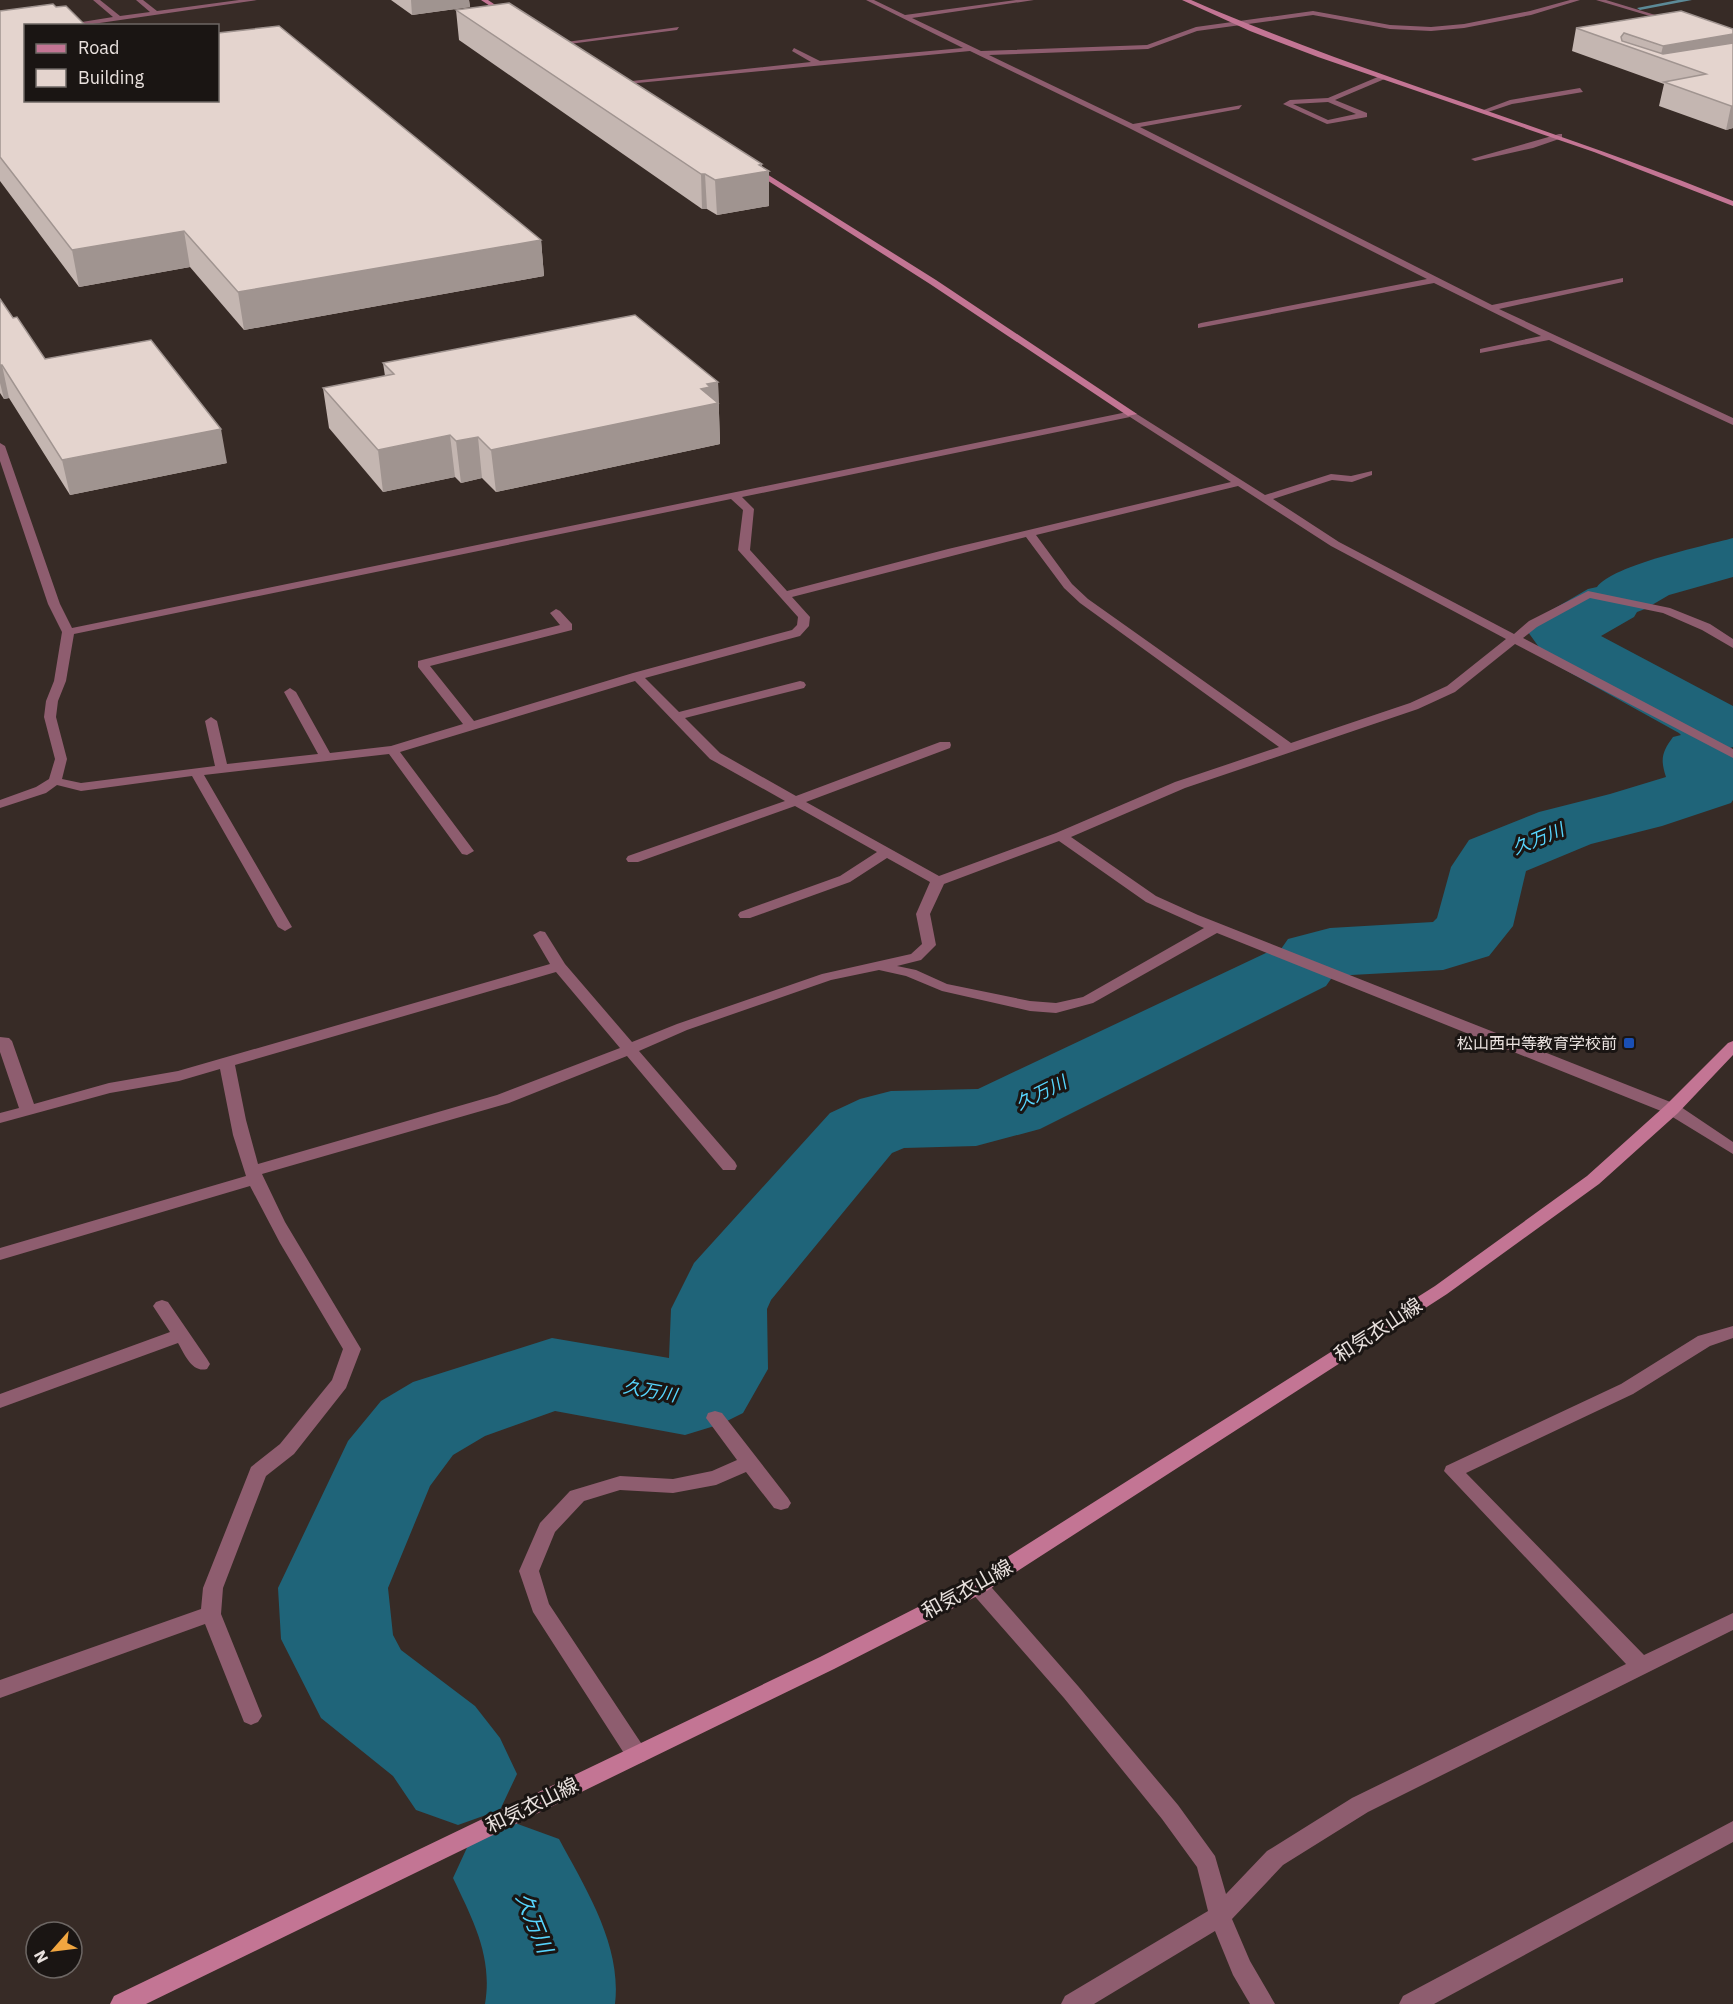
<svg xmlns="http://www.w3.org/2000/svg" width="1733" height="2004" font-family="'IBM Plex Sans','Noto Sans JP',sans-serif">
<style>
.lines{fill:none;stroke-linecap:round;stroke-linejoin:round}
.stream{fill:#5c8a97;fill-rule:evenodd}
.river{fill:#1f6479;fill-rule:evenodd}
.street{fill:#8e5d6f;fill-rule:evenodd}
.secondary{fill:#c37594;fill-rule:evenodd}
.wall{fill:#c4b6b1}
.shaded-wall{fill:#a09490}
.building{fill:#e4d4ce;stroke:#a09490;stroke-width:1.5}
.transit-dot{fill:#1a4fb4;stroke:#1a1513;stroke-width:2}
.labels{text-anchor:middle;stroke-width:6;stroke-linejoin:round;paint-order:stroke}
.poi-label{font-size:16px;fill:#e9e1de;stroke:#1a1513;text-anchor:end}
.water-label{font-size:18px;font-style:italic;fill:#57d5fd;stroke:#1a1513}
.near-street-label{font-size:20px;fill:#e9e1de;stroke:#1a1513}
.near-water-label{font-size:21px;font-style:italic;fill:#57d5fd;stroke:#1a1513}
</style>
<rect width="100%" height="100%" fill="#372b26"/>
<g class="lines">
<path class="stream" d="M 1678,0 L 1692,0 L 1640,10 L 1637,8 Z"/>
<path class="river" d="M 1733,538 L 1733,577 L 1669,595 L 1645,609 L 1637,612 L 1634,617 L 1601,636 L 1733,706 L 1733,747 L 1730,748 L 1733,751 L 1733,800 L 1731,803 L 1662,826 L 1591,844 L 1526,871 L 1513,926 L 1489,956 L 1443,970 L 1333,976 L 1326,986 L 1040,1129 L 976,1146 L 904,1148 L 892,1153 L 771,1300 L 767,1309 L 768,1369 L 743,1413 L 721,1424 L 685,1435 L 555,1411 L 485,1436 L 453,1455 L 430,1486 L 388,1588 L 393,1635 L 401,1650 L 475,1706 L 500,1738 L 517,1774 L 500,1810 L 458,1825 L 416,1810 L 393,1776 L 321,1718 L 281,1639 L 278,1588 L 348,1441 L 381,1401 L 413,1382 L 552,1338 L 669,1358 L 671,1309 L 694,1263 L 830,1113 L 860,1099 L 891,1091 L 978,1089 L 1268,952 L 1281,949 L 1288,939 L 1330,928 L 1433,922 L 1437,918 L 1451,867 L 1469,840 L 1539,812 L 1610,794 L 1666,777 C 1660,759 1662,752 1673,737 L 1681,735 L 1679,733 L 1549,661 L 1528,632 L 1538,618 L 1588,589 L 1597,587 C 1613,565 1704,546 1733,538 Z
M 515,1823 L 559,1839 C 586,1889 622,1946 615,2004 L 485,2004 C 493,1957 473,1920 453,1878 L 471,1839 Z"/>
<path class="street" d="M 93,0 L 100,0 L 120,16 L 150,12 L 136,0 L 143,0 L 157,11 L 239,0 L 257,0 L 79,26 L 57,26 L 113,17 Z
M 866,0 L 874,0 L 905,15 L 1016,0 L 1034,0 L 912,18 L 981,51 L 1147,45 L 1196,27 L 1313,11 L 1390,25 L 1431,27 L 1464,24 L 1530,11 L 1570,0 L 1580,0 L 1531,15 L 1464,28 L 1431,31 L 1390,29 L 1313,15 L 1197,31 L 1148,49 L 989,55 L 1133,124 L 1242,105 L 1239,109 L 1140,127 L 1492,305 L 1623,278 L 1623,282 L 1499,309 L 1733,418 L 1733,425 L 1549,340 L 1480,353 L 1480,349 L 1541,336 L 1434,283 L 1198,328 L 1198,324 L 1201,323 L 1427,279 L 1129,128 L 970,51 L 617,85 L 613,83 L 811,62 L 792,51 L 794,48 L 820,61 L 963,48 Z
M 1596,0 L 1606,0 L 1675,21 L 1670,22 Z
M 679,27 L 677,30 L 554,46 L 551,44 Z
M 1380,76 L 1387,78 L 1335,100 L 1367,113 L 1367,117 L 1327,124 L 1283,104 L 1290,100 L 1328,98 ZM 1328,102 L 1356,114 L 1328,120 L 1293,104 Z
M 1580,88 L 1583,92 L 1512,104 L 1485,113 L 1481,111 L 1510,100 Z
M 1559,134 L 1562,134 L 1562,138 L 1533,148 L 1475,161 L 1471,159 Z
M 1132,411 L 1265,495 L 1331,474 L 1351,476 L 1372,471 L 1372,475 L 1352,482 L 1332,480 L 1273,499 L 1339,542 L 1514,634 L 1529,621 L 1588,591 L 1670,608 L 1710,624 L 1733,639 L 1733,648 L 1702,630 L 1663,613 L 1590,598 L 1537,627 L 1523,638 L 1733,749 L 1733,758 L 1515,644 L 1455,692 L 1418,709 L 1185,788 L 1071,837 L 1156,896 L 1198,915 L 1678,1105 L 1733,1142 L 1733,1154 L 1666,1113 L 1217,933 L 1093,1003 L 1056,1013 L 1030,1011 L 942,991 L 906,976 L 879,970 L 831,980 L 687,1030 L 639,1051 L 735,1162 L 737,1166 L 735,1170 L 723,1170 L 627,1056 L 509,1103 L 262,1174 L 285,1222 L 361,1349 L 346,1388 L 294,1454 L 266,1476 L 223,1588 L 221,1614 L 262,1716 L 258,1722 L 251,1725 L 244,1722 L 205,1624 L 0,1698 L 0,1680 L 201,1609 L 203,1588 L 251,1467 L 280,1444 L 332,1380 L 343,1349 L 280,1243 L 250,1186 L 0,1260 L 0,1248 L 246,1176 L 233,1135 L 220,1069 L 179,1081 L 110,1093 L 0,1123 L 0,1113 L 19,1108 L 0,1052 L 0,1037 L 9,1038 L 12,1041 L 34,1104 L 109,1083 L 178,1071 L 550,964 L 533,935 L 540,931 L 545,932 L 565,964 L 632,1042 L 677,1024 L 822,974 L 911,954 L 922,944 L 916,914 L 930,882 L 887,858 L 850,882 L 750,918 L 740,918 L 738,915 L 740,912 L 840,876 L 877,852 L 795,806 L 638,862 L 628,862 L 626,859 L 628,856 L 785,801 L 710,759 L 635,681 L 400,752 L 474,851 L 467,855 L 462,854 L 389,754 L 204,775 L 292,927 L 285,931 L 278,927 L 192,776 L 81,791 L 57,785 L 46,793 L 0,808 L 0,800 L 36,787 L 49,779 L 55,759 L 44,717 L 46,701 L 54,681 L 62,632 L 48,604 L 0,461 L 0,443 L 5,446 L 60,604 L 72,628 ZM 1130,417 L 1231,482 L 948,549 L 787,591 L 750,550 L 754,509 L 742,497 ZM 1238,486 L 1331,546 L 1506,639 L 1447,686 L 1410,703 L 1291,743 L 1088,599 L 1072,584 L 1036,535 ZM 731,499 L 743,510 L 738,550 L 798,617 L 797,625 L 792,630 L 633,673 L 474,721 L 430,666 L 572,630 L 572,624 L 560,611 L 556,609 L 550,613 L 560,625 L 418,661 L 418,667 L 463,724 L 391,746 L 330,753 L 296,692 L 290,688 L 284,692 L 318,754 L 227,764 L 217,721 L 211,717 L 205,721 L 215,766 L 81,783 L 62,779 L 67,759 L 56,717 L 58,701 L 66,681 L 74,634 ZM 1026,537 L 1064,588 L 1080,603 L 1279,747 L 1175,782 L 1056,833 L 939,876 L 806,802 L 950,748 L 951,745 L 950,742 L 940,742 L 796,796 L 720,753 L 685,718 L 804,688 L 806,685 L 804,682 L 800,681 L 679,712 L 645,678 L 800,636 L 809,626 L 810,617 L 792,597 ZM 1059,841 L 1146,902 L 1204,928 L 1083,997 L 1056,1003 L 1030,1001 L 947,984 L 916,970 L 897,966 L 921,960 L 936,945 L 930,914 L 944,884 ZM 556,972 L 620,1048 L 497,1095 L 258,1164 L 246,1120 L 235,1065 Z
M 162,1300 L 168,1302 L 207,1359 L 210,1364 L 207,1369 C 192,1373 185,1355 178,1343 L 0,1408 L 0,1394 L 170,1332 L 153,1306 L 156,1302 Z
M 1733,1326 L 1733,1338 L 1710,1346 L 1633,1394 L 1466,1473 L 1644,1655 L 1733,1613 L 1733,1630 L 1368,1812 L 1283,1865 L 1232,1919 L 1250,1961 L 1275,2004 L 1250,2004 L 1233,1975 L 1215,1931 L 1094,2004 L 1061,2004 L 1065,1996 L 1208,1911 L 1197,1867 L 1162,1819 L 1064,1698 L 971,1592 L 968,1586 L 971,1580 L 978,1578 L 985,1580 L 1078,1686 L 1178,1805 L 1215,1856 L 1226,1894 L 1267,1851 L 1352,1798 L 1626,1664 L 1444,1471 L 1446,1466 L 1621,1384 L 1698,1336 Z
M 715,1411 L 722,1413 L 788,1498 L 791,1503 L 788,1508 L 781,1510 L 774,1508 L 746,1472 L 716,1485 L 673,1493 L 620,1490 L 584,1501 L 555,1532 L 539,1571 L 549,1604 L 645,1749 L 648,1755 L 645,1761 L 637,1764 L 629,1761 L 533,1612 L 519,1571 L 540,1523 L 570,1491 L 620,1476 L 673,1479 L 712,1471 L 737,1460 L 706,1418 L 708,1413 Z
M 1733,1821 L 1733,1842 L 1434,2004 L 1399,2004 L 1403,1996 Z"/>
<path class="secondary" d="M 481,0 L 488,0 L 512,16 L 507,17 Z
M 1182,0 L 1191,0 C 1368,77 1554,128 1733,201 L 1733,206 L 1594,152 L 1318,57 L 1250,31 Z
M 751,164 L 936,280 L 1137,414 L 1128,416 L 930,284 L 748,168 L 747,166 Z
M 1733,1041 L 1733,1055 L 1678,1113 L 1599,1184 L 1447,1294 L 985,1592 L 834,1669 L 146,2004 L 110,2004 L 114,1996 L 820,1657 L 971,1580 L 1435,1286 L 1587,1176 L 1666,1105 L 1728,1043 Z"/>
</g>
<path class="wall" d="M 391,0 L 469,0 L 470,7 L 412,15 Z
M 456,10 L 762,167 L 769,171 L 769,206 L 717,215 L 707,209 L 702,209 L 459,40 Z
M 0,11 L 26,26 L 541,240 L 544,276 L 244,330 L 190,267 L 79,287 L 0,181 Z
M 1576,28 L 1733,29 L 1733,128 L 1726,130 L 1659,106 L 1664,84 L 1572,51 Z
M 0,299 L 13,318 L 45,359 L 227,463 L 70,495 L 9,398 L 4,399 L 0,393 Z
M 383,363 L 718,382 L 720,444 L 496,492 L 482,478 L 461,483 L 455,477 L 383,492 L 329,428 L 323,388 L 385,376 Z"/>
<path class="shaded-wall" d="M 411,0 L 469,0 L 470,7 L 412,15 Z
M 1733,34 L 1733,54 L 1660,58 L 1663,46 Z
M 1731,106 L 1733,106 L 1733,128 L 1726,130 Z
M 762,164 L 762,172 L 769,171 L 769,206 L 717,215 L 715,180 Z
M 701,174 L 705,174 L 707,209 L 702,209 Z
M 184,231 L 190,267 L 79,287 L 72,250 Z
M 541,240 L 544,276 L 244,330 L 238,292 Z
M 0,365 L 2,365 L 9,398 L 4,399 L 0,383 Z
M 718,382 L 720,444 L 496,492 L 491,450 L 701,389 L 707,384 Z
M 221,429 L 227,463 L 70,495 L 62,460 Z
M 450,435 L 455,477 L 383,492 L 378,450 Z
M 478,437 L 482,478 L 461,483 L 456,441 Z"/>
<path class="building" d="M 509,3 L 762,164 L 759,165 L 769,171 L 715,180 L 705,174 L 701,174 L 456,10 Z
M 53,4 L 56,7 L 66,6 L 86,26 L 26,26 L 26,100 L 218,100 L 218,33 L 279,26 L 541,240 L 238,292 L 184,231 L 72,250 L 0,157 L 0,11 Z
M 1681,11 L 1733,29 L 1733,34 L 1663,46 L 1624,33 L 1621,37 L 1622,41 L 1663,54 L 1733,43 L 1733,106 L 1731,106 L 1664,82 L 1706,74 L 1576,28 Z
M 0,299 L 13,318 L 17,317 L 45,359 L 151,340 L 221,429 L 62,460 L 2,365 L 0,365 Z
M 635,315 L 718,382 L 707,384 L 710,387 L 701,389 L 718,403 L 491,450 L 478,437 L 456,441 L 450,435 L 378,450 L 323,388 L 394,374 L 383,363 Z"/>
<rect class="transit-dot" x="1623" y="1037" width="12" height="12" rx="3"/>
<g class="labels">
<g class="poi-label">
<text x="1617" y="1049">松山西中等教育学校前</text>
</g>
<g class="water-label">
<text transform="translate(1538 839) rotate(-22)" y="6">久万川</text>
<text transform="translate(1041 1093) rotate(-26)" y="6">久万川</text>
<text transform="translate(650 1391) rotate(10)" y="6">久万川</text>
</g>
<g class="near-street-label">
<text transform="translate(1378 1330) rotate(-33)" y="7">和気衣山線</text>
<text transform="translate(967 1589) rotate(-29)" y="7">和気衣山線</text>
<text transform="translate(532 1805) rotate(-26)" y="7">和気衣山線</text>
</g>
<g class="near-water-label">
<text transform="translate(534 1923) rotate(68)" y="7">久万川</text>
</g>
</g>
<rect x="24" y="24" width="195" height="78" fill="#1a1513" stroke="#6d6764" stroke-width="1.5"/>
<rect x="36" y="44" width="30" height="9" fill="#c37594" stroke="#6d6764" stroke-width="1.5"/>
<text x="78" y="54" font-size="18" fill="#e9e1de">Road</text>
<rect x="36" y="69" width="30" height="18" fill="#e4d4ce" stroke="#6d6764" stroke-width="1.5"/>
<text x="78" y="84" font-size="18" fill="#e9e1de">Building</text>
<g transform="translate(54 1950) rotate(242)"><circle r="28" fill="#1a1513" stroke="#6d6764" stroke-width="1.5"/>
<path d="M0-4.5L10 22L0 15L-10 22Z" fill="#f1a640"/>
<text y="-9" font-size="16" font-weight="bold" text-anchor="middle" fill="#e9e1de">N</text>
</g>
</svg>
